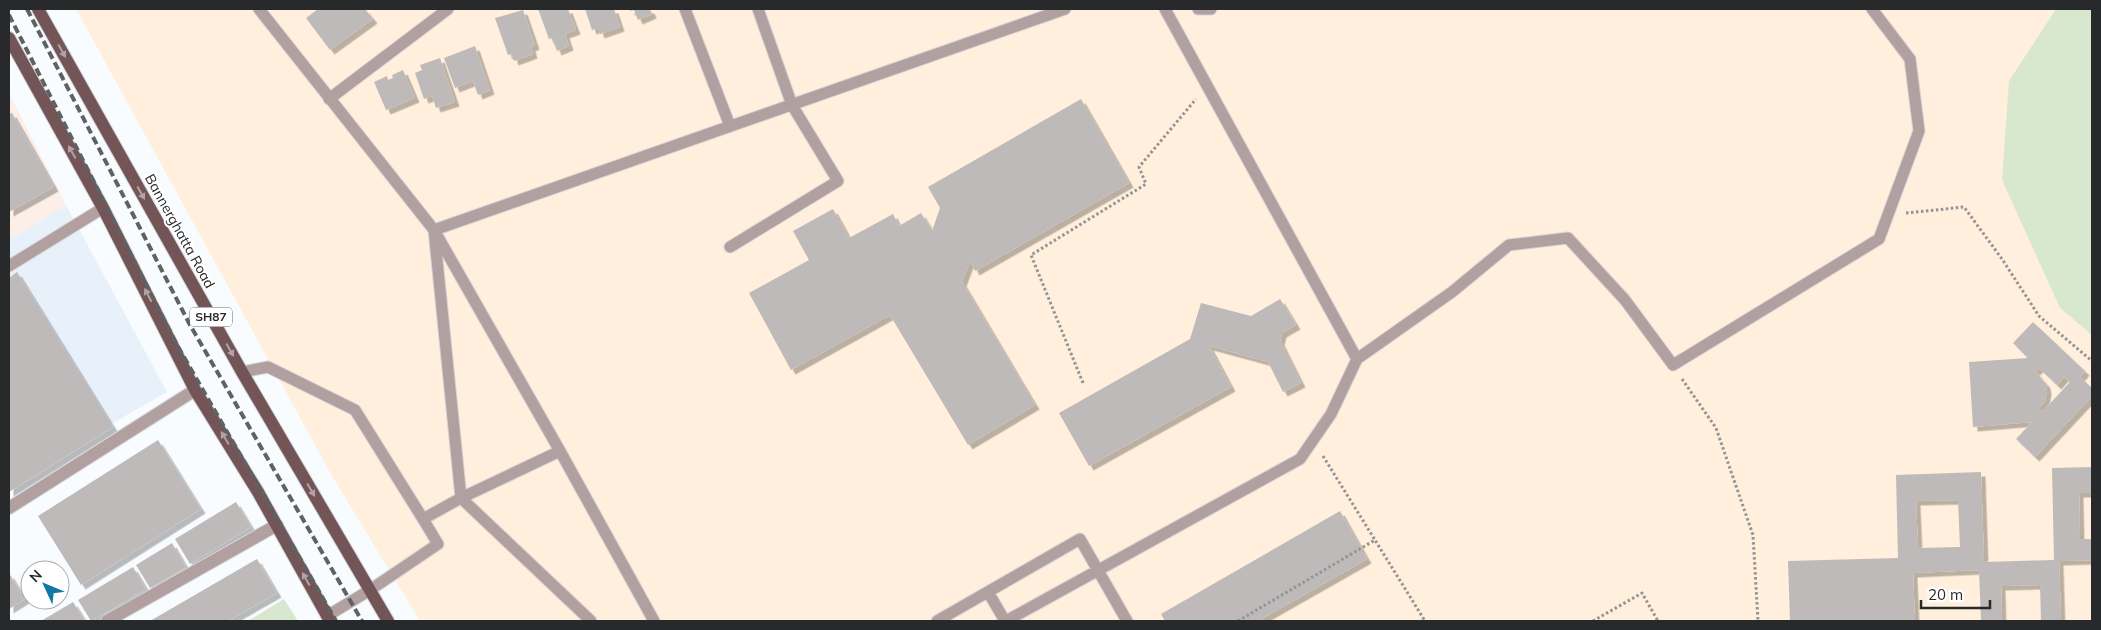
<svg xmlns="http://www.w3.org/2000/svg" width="2101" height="630" font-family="Mulish,sans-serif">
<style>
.built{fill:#e8f1f9}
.industrial{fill:#fcefe7}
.education{fill:#ffefdc}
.green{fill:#d8e8cf}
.building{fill:#bebaba;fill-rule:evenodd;filter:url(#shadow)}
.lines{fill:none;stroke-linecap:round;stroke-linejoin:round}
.lane-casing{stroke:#d3d6d9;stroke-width:13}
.street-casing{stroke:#d3d6d9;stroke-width:14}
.primary-casing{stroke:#d3d6d9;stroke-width:14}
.path{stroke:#929496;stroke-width:3;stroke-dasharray:2.5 2.5;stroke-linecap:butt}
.lane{stroke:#b2a0a0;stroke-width:11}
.street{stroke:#b2a0a0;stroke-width:12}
.primary{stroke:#735557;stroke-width:12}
.rail{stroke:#5f6162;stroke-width:4;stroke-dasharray:8 4;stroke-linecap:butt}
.oneway{fill:#b2a2a3}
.labels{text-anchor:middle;stroke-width:4;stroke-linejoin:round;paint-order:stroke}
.shield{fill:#fff;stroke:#68696a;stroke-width:1}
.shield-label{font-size:12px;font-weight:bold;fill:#28292a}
.street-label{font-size:14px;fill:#28292a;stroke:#fff}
</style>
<defs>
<filter id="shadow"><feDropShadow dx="4.5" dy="4.5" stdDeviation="0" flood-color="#0004"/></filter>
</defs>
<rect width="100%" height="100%" fill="#f9fcff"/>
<path class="built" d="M 66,205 L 167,392 L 9,483 L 9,240 Z"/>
<path class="industrial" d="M 9,93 L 66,205 L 9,240 Z"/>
<path class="education" d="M 76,9 L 2092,9 L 2092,621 L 420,621 L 332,476 Z"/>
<path class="green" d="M 2056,9 L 2092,9 L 2092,335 L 2060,308 L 2002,180 L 2009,81 Z
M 284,599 L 298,621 L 248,621 Z"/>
<path class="building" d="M 318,9 L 365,9 L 373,19 L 330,50 L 306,18 Z
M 538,9 L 568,9 L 576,30 L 565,34 L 569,46 L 557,51 L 552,38 L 549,39 Z
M 585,9 L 614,9 L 620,27 L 600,34 L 598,28 L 592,30 Z
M 630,9 L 650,9 L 652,14 L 638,20 L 634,10 L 630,11 Z
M 523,10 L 535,45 L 531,47 L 533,54 L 514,61 L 512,54 L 508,55 L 495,18 Z
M 475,46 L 490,90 L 478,95 L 473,81 L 455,88 L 444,58 Z
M 440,58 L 455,102 L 436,108 L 432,96 L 424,99 L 415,73 L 422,70 L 420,65 Z
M 403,70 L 415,98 L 386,110 L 374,82 L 387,76 L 388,80 L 393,78 L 392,75 Z
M 1081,99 L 1129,183 L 975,271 L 970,261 L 962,282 L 1035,405 L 968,445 L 890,315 L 791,370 L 749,293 L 809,260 L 793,231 L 833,209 L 849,238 L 893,214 L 899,226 L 921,213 L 932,231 L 940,208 L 928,187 Z
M 12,113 L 54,187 L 9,212 L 9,114 Z
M 17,272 L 113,427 L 9,492 L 9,278 Z
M 1280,299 L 1296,325 L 1282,333 L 1280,341 L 1301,383 L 1283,392 L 1268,362 L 1209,346 L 1231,387 L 1089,466 L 1059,413 L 1190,339 L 1201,303 L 1251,316 Z
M 2033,322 L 2085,371 L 2080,377 L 2092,388 L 2092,396 L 2035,457 L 2016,439 L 2032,422 L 1973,427 L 1969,362 L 2028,358 L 2013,343 ZM 2039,368 L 2057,385 L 2064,377 L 2070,382 L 2042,412 L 2038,409 L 2045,401 L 2047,391 L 2046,384 L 2035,371 Z
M 158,440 L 201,509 L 81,585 L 38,516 Z
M 2092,467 L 2092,493 L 2079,493 L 2080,539 L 2092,539 L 2092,560 L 2059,561 L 2061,621 L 2041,621 L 2040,585 L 2001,586 L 2002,621 L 1981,621 L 1979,570 L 1913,573 L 1915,621 L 1790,621 L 1788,561 L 1898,558 L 1896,475 L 1981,472 L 1984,562 L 2054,560 L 2052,468 ZM 1958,500 L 1960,547 L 1918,548 L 1916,501 Z
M 236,502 L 251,527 L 190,564 L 175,539 Z
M 1340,511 L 1367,559 L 1258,621 L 1165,621 L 1161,614 Z
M 172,543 L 186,567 L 150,588 L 136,565 Z
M 257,559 L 277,593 L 228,621 L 150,621 Z
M 133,567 L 146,589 L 91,621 L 78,600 Z
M 9,573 L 25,599 L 9,609 Z
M 73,602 L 85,621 L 41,621 Z"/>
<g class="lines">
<g class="lane-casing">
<path id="lane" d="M 259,9 L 434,230 L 560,451 L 654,621
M 685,9 L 730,126
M 1198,9 L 1211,9
M 329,99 L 448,9
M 730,247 L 838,181 L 792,105 L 758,9
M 9,266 L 103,208
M 1357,359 L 1452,292 L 1509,245 L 1568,238 L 1625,300 L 1673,365 L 1879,239 L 1919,131 L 1910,59 L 1872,9
M 242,372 L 268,367 L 355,410 L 423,519
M 988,592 L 1005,621
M 327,616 L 370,590 L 438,544 L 423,519 L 461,498 L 560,451
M 591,621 L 461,498 L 434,230 L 1065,9
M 937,621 L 1080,539 L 1127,621
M 1006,621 L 1300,459 L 1331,414 L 1357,359 L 1165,9"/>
</g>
<g class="street-casing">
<path id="street" d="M 9,508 L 195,390
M 107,621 L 277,525"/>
</g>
<g class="primary-casing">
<path id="primary" d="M 38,9 L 242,372 L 388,621
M 9,38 L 103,208 L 195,390 L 258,492 L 330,621"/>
</g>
<path class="path" d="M 1906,213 L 1964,207 L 2002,259 L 2039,316 L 2092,361
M 1682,379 L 1716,428 L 1753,535 L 1758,621
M 1083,383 L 1031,255 L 1146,184 L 1139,167 L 1196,99
M 1323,456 L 1375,540
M 1238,621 L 1375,540 L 1425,621
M 1593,621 L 1642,593 L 1658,621"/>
<use href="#lane" class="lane"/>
<use href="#street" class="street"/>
<use href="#primary" class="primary"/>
<path class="rail" d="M 27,9 L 190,325 L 362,621
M 9,15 L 177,345 L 336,621"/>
</g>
<defs><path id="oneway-solid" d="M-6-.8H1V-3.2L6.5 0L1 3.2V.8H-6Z" transform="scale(1.25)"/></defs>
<g class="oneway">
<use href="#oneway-solid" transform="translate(62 51) rotate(61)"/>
<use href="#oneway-solid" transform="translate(72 152) rotate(-119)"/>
<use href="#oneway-solid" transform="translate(141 193) rotate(61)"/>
<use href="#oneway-solid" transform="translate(148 295) rotate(-117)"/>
<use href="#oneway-solid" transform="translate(230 350) rotate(61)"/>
<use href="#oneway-solid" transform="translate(225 438) rotate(-121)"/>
<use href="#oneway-solid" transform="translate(311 490) rotate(60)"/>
<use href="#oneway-solid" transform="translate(306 579) rotate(-119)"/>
</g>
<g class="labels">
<rect class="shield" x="190" y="307.5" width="42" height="19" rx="4"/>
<g class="shield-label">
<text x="211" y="321">SH87</text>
</g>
<g class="street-label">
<text transform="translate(180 231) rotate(61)" y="5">Bannerghatta Road</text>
</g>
</g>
<rect width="2101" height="630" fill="none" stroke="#28292a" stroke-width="20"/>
<g transform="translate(45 585) rotate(314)"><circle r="24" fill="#ffffff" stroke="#a9a9aa"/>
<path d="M0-4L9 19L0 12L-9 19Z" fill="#1277a3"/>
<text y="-8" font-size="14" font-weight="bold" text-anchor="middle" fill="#28292a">N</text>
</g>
<path d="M1921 600v8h69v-8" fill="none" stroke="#28292a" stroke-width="2.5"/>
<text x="1928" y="600" font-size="15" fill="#28292a" stroke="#ffffff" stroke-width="4" paint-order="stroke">20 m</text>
</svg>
